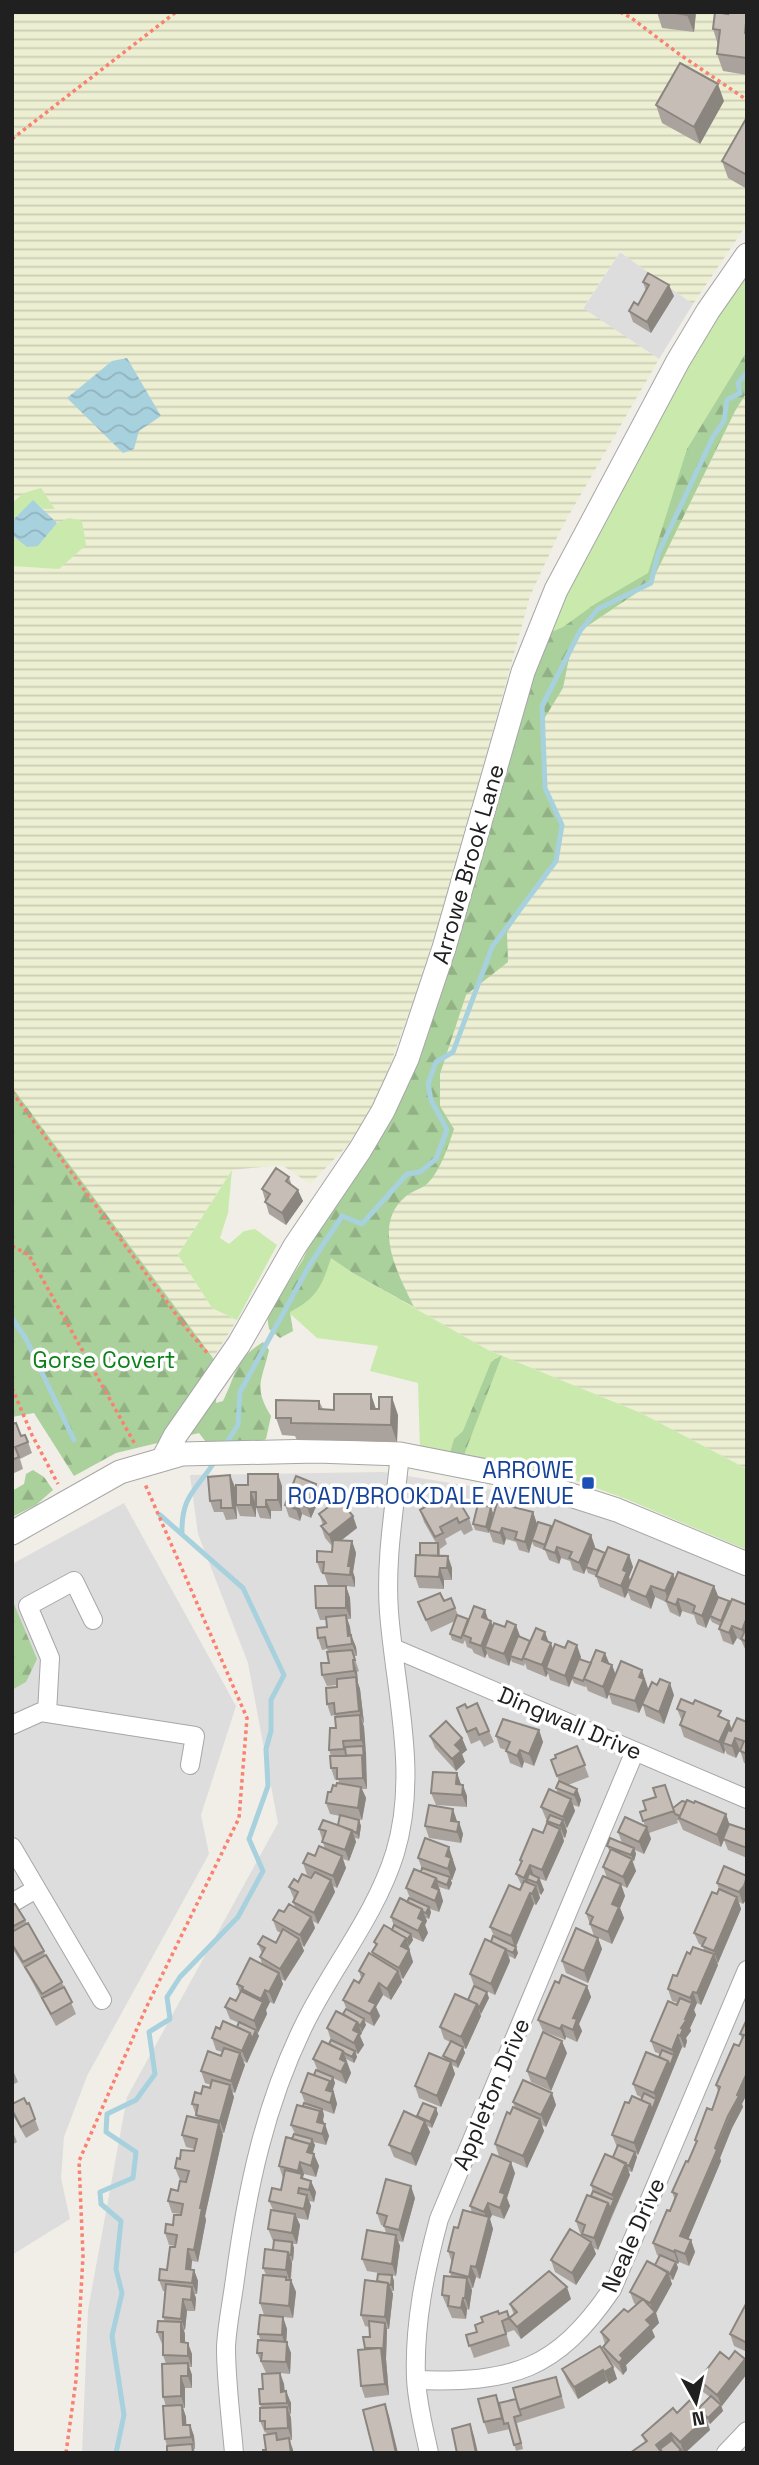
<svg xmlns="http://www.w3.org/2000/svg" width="759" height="2465" font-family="'Space Grotesk',sans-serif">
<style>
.residential{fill:#dedddd}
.farmland{fill:url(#farmland-rules)}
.grass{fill:#caeaad}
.forest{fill:url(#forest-firs)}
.water{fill:url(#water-waves)}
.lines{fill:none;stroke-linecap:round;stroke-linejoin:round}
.stream{stroke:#a8d1de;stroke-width:5}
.minor-casing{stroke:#a7a7a7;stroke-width:20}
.tertiary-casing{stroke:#a7a7a7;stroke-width:25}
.path{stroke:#fa806f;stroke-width:3.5;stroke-dasharray:3.5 3.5;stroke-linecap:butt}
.minor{stroke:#fff;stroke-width:18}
.tertiary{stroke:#fff;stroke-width:23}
.wall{fill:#aaa39d}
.shaded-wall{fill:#8b857f}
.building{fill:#c6beb6;stroke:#8b857f;stroke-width:2}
.transit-dot{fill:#1a4fb4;stroke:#fff;stroke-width:2.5}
.labels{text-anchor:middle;stroke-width:7;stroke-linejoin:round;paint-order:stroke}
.street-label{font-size:23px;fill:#202020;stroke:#fff}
.park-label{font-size:23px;fill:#0c8118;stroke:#fff}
.transit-label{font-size:23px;fill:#164399;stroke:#fff;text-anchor:end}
</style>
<defs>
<pattern id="farmland-rules" width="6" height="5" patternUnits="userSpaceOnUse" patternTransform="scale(1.75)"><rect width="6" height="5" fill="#ecefd2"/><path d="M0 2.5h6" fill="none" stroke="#cacdb4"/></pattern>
<pattern id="forest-firs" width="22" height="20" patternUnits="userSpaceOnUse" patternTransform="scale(1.75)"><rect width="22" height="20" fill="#aad09c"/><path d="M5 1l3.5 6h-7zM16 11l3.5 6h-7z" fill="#92b286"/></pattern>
<pattern id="water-waves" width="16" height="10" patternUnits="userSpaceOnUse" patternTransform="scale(1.75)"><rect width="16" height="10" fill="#a8d1de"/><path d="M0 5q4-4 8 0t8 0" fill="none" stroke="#90b3be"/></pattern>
</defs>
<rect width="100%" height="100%" fill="#f1eee7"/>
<path class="residential" d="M 620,252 L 693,304 L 659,359 L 583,309 Z
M 383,1472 L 617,1510 L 747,1564 L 747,2453 L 82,2453 L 88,2310 L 127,2097 L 278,1823 L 248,1663 L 198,1534 L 190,1475 Z
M 124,1503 L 236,1706 L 201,1815 L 209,1854 L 87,2076 L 64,2137 L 61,2178 L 70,2219 L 12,2255 L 12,1690 L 26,1682 L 12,1602 L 12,1564 Z"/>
<path class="farmland" d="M 12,12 L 747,12 L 747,224 L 693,304 L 620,252 L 583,308 L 659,359 L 561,529 L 530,596 L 452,879 L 419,985 L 378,1098 L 348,1145 L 310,1184 L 282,1165 L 232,1170 L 178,1255 L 212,1308 L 237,1320 L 213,1358 L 12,1087 Z
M 747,392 L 747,1469 L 641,1413 L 488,1350 L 353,1273 L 310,1242 L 395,1113 L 419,1055 L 492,811 L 580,631 L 651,583 L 735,411 Z"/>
<path class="grass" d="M 747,272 L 747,392 L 735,411 L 651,583 L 580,631 L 569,658 L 539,660 C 558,611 581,565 604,519 C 647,434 693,351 747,272 Z
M 41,488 L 55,509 L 43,509 L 33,501 L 12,521 L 12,503 L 24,493 Z
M 69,518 L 82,521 L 86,545 L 59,569 L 12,566 L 12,534 L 38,546 L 57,523 Z
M 232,1170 L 228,1213 L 220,1238 L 229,1244 L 244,1231 L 255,1229 L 277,1245 L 237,1320 L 212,1308 L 178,1255 Z
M 312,1244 L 353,1273 L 488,1350 L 641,1413 L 747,1469 L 747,1550 L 626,1499 L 555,1473 L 464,1455 L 420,1449 L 418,1383 L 370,1371 L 378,1346 L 317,1338 L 276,1301 Z"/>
<path class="forest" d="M 747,351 L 747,392 L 735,411 L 651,583 L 580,631 L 569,658 L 563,688 L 544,719 L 545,788 L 562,825 L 556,861 L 507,932 L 508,962 L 466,995 L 440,1074 L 440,1106 L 454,1129 C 448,1147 441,1169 428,1183 C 422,1189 411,1191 405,1197 C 371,1226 399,1276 414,1307 L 353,1273 L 331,1258 C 322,1286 317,1298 290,1312 L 293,1331 L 280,1338 L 269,1329 L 267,1315 L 303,1260 L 310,1242 L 395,1113 L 419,1055 L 534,669 L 549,633 L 563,627 L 595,604 L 648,573 L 687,449 Z
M 12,1087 L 213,1358 L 218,1374 L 216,1403 L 223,1401 C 237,1373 234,1360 263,1342 L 269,1350 C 262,1381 253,1387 271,1416 L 266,1439 L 256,1443 L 209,1446 L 199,1433 L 116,1453 L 74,1476 L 34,1413 L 12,1417 Z
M 502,1355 L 464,1455 L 450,1453 L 454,1439 L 463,1431 L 491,1362 Z
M 33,1470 L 44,1477 L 53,1490 L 36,1505 L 12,1517 L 12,1491 L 24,1484 L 26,1474 Z
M 12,1599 L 37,1659 L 26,1682 L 12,1690 Z"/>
<path class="water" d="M 127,358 L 161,416 L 139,431 L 134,449 L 123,453 L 67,398 L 112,361 Z
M 33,500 L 57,523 L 38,546 L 27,547 L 13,536 L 12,521 Z"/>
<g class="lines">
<path class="stream" d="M 12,1318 L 26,1339 L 74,1440
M 224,1447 L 238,1425 L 240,1392 L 309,1266 L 342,1216 L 362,1224 L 407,1174 L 420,1172 L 436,1159 L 447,1130 L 431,1100 L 428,1084 L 436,1062 L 453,1052 L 492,947 L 556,861 L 562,825 L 545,788 L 542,706 L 580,631 L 598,609 L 651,583 L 658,554 L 713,437 L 724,421 L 727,400 L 740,393 L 738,383 L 747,372
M 182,1534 C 181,1495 196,1491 215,1461
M 116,2453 L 124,2415 L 112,2336 L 122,2293 L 116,2269 L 121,2221 L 101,2204 L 100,2192 L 133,2178 L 136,2152 L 106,2132 L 107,2114 L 136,2100 L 155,2074 L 149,2032 L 170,2019 L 167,1997 L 180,1977 L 238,1917 L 263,1871 L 249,1839 L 268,1786 L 266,1749 L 271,1731 L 271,1700 L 284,1675 L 243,1588 L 160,1515"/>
<g class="minor-casing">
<path id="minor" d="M 393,1648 L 747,1799
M 47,1713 L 50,1658 L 28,1606 L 74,1581 L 93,1620
M 12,1725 L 41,1712 L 195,1736 L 190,1765
M 12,1847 L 102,2000
M 12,1903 L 36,1889
M 416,2380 C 512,2383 556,2371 612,2289 L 747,1970
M 234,2453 C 231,2418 226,2382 226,2347 C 227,2325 232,2302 235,2279 C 247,2189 265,2103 306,2021 C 334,1965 376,1914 395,1853 C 419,1774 395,1691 389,1612 C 385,1559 395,1506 400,1454
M 429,2453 C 424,2429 417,2403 416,2378 C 414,2324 425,2271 439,2219 L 635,1751
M 726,2453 L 747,2431"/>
</g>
<g class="tertiary-casing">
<path id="tertiary" d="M 163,1459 L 175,1436 L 239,1344 L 295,1246 L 360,1150 L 383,1111 L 407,1059 L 444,948 L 523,672 L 556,590 L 678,361 L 708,311 L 747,255
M 12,1533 L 120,1472 L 182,1454 L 317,1451 L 400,1454 L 512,1476 L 617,1510 L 747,1564"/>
</g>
<path class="path" d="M 620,12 L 630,17 L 679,54 L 747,100
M 12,139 L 176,12
M 12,1092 L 187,1329 L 209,1355
M 12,1246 L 29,1255 L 136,1446
M 12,1388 L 32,1435 L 58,1484
M 66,2453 L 76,2380 L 83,2256 L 79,2161 L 146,2008 L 239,1818 L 247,1718 L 145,1484"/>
<use href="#minor" class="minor"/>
<use href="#tertiary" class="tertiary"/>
</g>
<path class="wall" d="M 657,12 L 696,12 L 694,32 L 662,28 Z
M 747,12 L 747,75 L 723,71 L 717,54 L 718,45 L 713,29 L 728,14 Z
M 724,101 L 700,144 L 662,123 L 656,105 Z
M 747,117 L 747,189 L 728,178 L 722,161 Z
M 643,282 L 674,296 L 651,333 L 633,322 L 629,311 L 638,305 L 646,291 Z
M 289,1177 L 292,1186 L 303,1201 L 286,1225 L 269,1214 L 262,1189 Z
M 319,1401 L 323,1409 L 377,1409 L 398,1415 L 397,1442 L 297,1440 L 295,1436 L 282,1435 L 276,1418 Z
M 12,1424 L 21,1436 L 28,1442 L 32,1453 L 20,1459 L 23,1469 L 12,1474 Z
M 236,1485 L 282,1486 L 282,1511 L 271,1511 L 271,1519 L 260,1518 L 256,1507 L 256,1517 L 240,1516 L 236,1505 Z
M 235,1487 L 237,1519 L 226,1520 L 223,1512 L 214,1512 L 210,1501 Z
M 321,1495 L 311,1518 L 302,1514 L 300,1521 L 289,1517 L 285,1505 Z
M 420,1510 L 469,1518 L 473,1530 L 464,1535 L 461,1530 L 445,1539 L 447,1544 L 440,1549 L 440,1556 L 452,1568 L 452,1580 L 444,1580 L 444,1589 L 419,1588 L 415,1576 L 420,1555 L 436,1543 L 424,1522 Z
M 533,1512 L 537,1524 L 552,1529 L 591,1535 L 595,1547 L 594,1549 L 605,1553 L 629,1555 L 633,1567 L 629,1577 L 630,1581 L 673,1574 L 675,1579 L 714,1586 L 718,1597 L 730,1603 L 747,1605 L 747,1651 L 746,1651 L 741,1640 L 737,1638 L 733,1645 L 723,1641 L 719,1629 L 720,1626 L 712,1622 L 710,1618 L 706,1628 L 697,1624 L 694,1615 L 682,1611 L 680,1617 L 670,1612 L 666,1602 L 655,1597 L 651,1609 L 631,1600 L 628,1592 L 625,1598 L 600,1587 L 596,1576 L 588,1573 L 586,1568 L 584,1574 L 573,1570 L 570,1561 L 561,1558 L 559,1564 L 549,1560 L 545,1550 L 534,1546 L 532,1542 L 529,1553 L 519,1550 L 516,1542 L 506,1539 L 504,1545 L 493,1542 L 489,1531 L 489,1533 L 475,1530 L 473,1524 L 493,1513 L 490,1526 Z
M 319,1514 L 353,1516 L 357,1528 L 341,1540 L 352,1541 L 356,1553 L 353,1572 L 355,1578 L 355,1587 L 346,1586 L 350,1598 L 351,1619 L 347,1619 L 350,1627 L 351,1635 L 356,1647 L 357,1656 L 354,1656 L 359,1671 L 357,1672 L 358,1683 L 360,1689 L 364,1723 L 363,1723 L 364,1727 L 367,1789 L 362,1789 L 366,1798 L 362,1820 L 349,1817 L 359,1820 L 361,1826 L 359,1839 L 355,1838 L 356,1842 L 349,1861 L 343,1859 L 346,1868 L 337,1888 L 333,1886 L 335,1892 L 318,1924 L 313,1921 L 315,1928 L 304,1947 L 302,1945 L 304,1951 L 285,1981 L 281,1979 L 283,1984 L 274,2004 L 270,2002 L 266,2010 L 267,2014 L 258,2033 L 257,2032 L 259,2036 L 247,2063 L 243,2061 L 245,2065 L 235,2093 L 232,2092 L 234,2097 L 224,2133 L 222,2133 L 223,2135 L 205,2216 L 206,2220 L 198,2262 L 192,2261 L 191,2269 L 194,2270 L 198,2281 L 197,2294 L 194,2294 L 196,2298 L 195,2311 L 187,2311 L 185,2330 L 184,2330 L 185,2334 L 185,2342 L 192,2354 L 192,2367 L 189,2367 L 192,2375 L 192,2388 L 185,2388 L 185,2408 L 183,2408 L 186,2417 L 186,2425 L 190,2425 L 194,2436 L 195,2449 L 194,2449 L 195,2453 L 167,2453 L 167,2446 L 165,2439 L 166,2406 L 163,2397 L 166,2364 L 163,2355 L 163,2344 L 162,2344 L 157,2332 L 165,2322 L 163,2317 L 165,2291 L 163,2291 L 159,2280 L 167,2270 L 175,2246 L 169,2245 L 165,2233 L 181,2214 L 172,2213 L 168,2201 L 186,2181 L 180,2180 L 175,2168 L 180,2159 L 194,2151 L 194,2149 L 186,2147 L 182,2135 L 197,2118 L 192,2104 L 201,2094 L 210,2088 L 211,2085 L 205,2083 L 201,2071 L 221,2056 L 222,2052 L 216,2050 L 212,2038 L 220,2029 L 237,2027 L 239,2023 L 230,2019 L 225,2007 L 236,2001 L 240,1993 L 237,1984 L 262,1964 L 260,1957 L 262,1953 L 258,1944 L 276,1943 L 281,1933 L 277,1931 L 273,1920 L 284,1912 L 295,1907 L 293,1902 L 294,1899 L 289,1887 L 298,1882 L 311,1878 L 312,1877 L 307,1875 L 303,1863 L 325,1849 L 319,1829 L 338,1825 L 340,1816 L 330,1814 L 326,1803 L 331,1792 L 339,1783 L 338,1779 L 335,1780 L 331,1768 L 331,1756 L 329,1750 L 336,1728 L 336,1717 L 335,1715 L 331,1716 L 327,1704 L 337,1687 L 337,1685 L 327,1686 L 322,1675 L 329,1663 L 328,1652 L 327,1649 L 322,1650 L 318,1638 L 327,1627 L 326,1620 L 320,1620 L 316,1608 L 344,1586 L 328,1585 L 324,1573 L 321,1573 L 317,1562 L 332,1552 L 332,1546 L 325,1538 L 321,1526 L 323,1525 Z
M 451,1598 L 458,1615 L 468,1619 L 488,1620 L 491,1621 L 493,1627 L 530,1641 L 549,1642 L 553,1650 L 581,1657 L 580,1659 L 591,1663 L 609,1663 L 612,1665 L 616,1675 L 642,1670 L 648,1691 L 674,1695 L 664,1724 L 646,1716 L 643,1705 L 639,1713 L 612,1704 L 609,1694 L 607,1699 L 588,1691 L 586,1686 L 585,1687 L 574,1683 L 572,1679 L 569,1687 L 550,1680 L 548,1673 L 546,1677 L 527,1669 L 525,1663 L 524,1666 L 512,1662 L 511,1659 L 509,1666 L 489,1658 L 487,1653 L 485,1658 L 474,1653 L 472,1649 L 467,1647 L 465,1640 L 463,1644 L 452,1640 L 450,1634 L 455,1621 L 431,1632 L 418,1602 L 444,1601 Z
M 693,1704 L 724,1719 L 732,1729 L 747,1722 L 747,1764 L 744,1763 L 740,1750 L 736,1758 L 727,1754 L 725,1750 L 724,1754 L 684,1737 L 680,1725 L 682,1721 L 677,1709 Z
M 457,1708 L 467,1708 L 489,1731 L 494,1742 L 484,1747 L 480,1740 L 471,1744 Z
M 539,1730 L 543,1742 L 534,1766 L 524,1762 L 522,1768 L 510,1763 L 506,1750 L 500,1748 L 496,1736 Z
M 430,1736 L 462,1738 L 467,1750 L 462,1754 L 465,1762 L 456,1771 L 435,1748 Z
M 577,1746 L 589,1777 L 568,1785 L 577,1789 L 581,1800 L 579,1807 L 573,1805 L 575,1811 L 567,1828 L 565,1827 L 567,1831 L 565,1838 L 563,1837 L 564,1841 L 546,1881 L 540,1879 L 544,1890 L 541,1895 L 539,1893 L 540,1898 L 536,1905 L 534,1904 L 516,1947 L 518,1953 L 515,1959 L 509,1956 L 510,1961 L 495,1995 L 480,1988 L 489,1998 L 481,2014 L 480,2013 L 481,2016 L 466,2049 L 463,2048 L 465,2053 L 458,2068 L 452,2065 L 455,2074 L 441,2107 L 419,2098 L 415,2086 L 445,2059 L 443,2056 L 450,2042 L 444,2039 L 440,2027 L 468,2000 L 474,1986 L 470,1974 L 494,1936 L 490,1927 L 522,1886 L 516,1874 L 521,1863 L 520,1860 L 543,1833 L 548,1824 L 548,1820 L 546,1819 L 541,1807 L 558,1793 L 556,1788 L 559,1781 L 551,1760 L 556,1758 Z
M 457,1773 L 461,1784 L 467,1796 L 467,1807 L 436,1805 L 431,1793 Z
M 686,1802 L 694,1803 L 726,1814 L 729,1824 L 747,1830 L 747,1858 L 728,1850 L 724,1840 L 721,1847 L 683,1830 L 679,1821 L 677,1820 L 678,1823 L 649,1833 L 651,1839 L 644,1854 L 635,1850 L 636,1854 L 634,1861 L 632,1861 L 636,1871 L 627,1888 L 621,1885 L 625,1896 L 620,1908 L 624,1918 L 612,1944 L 594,1936 L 586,1913 L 607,1878 L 603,1867 L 610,1852 L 607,1846 L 622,1843 L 618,1832 L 645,1826 L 640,1812 L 673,1808 Z
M 457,1822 L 459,1822 L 463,1834 L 461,1843 L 429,1838 L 425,1826 Z
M 418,1858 L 453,1858 L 452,1860 L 456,1869 L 452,1880 L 450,1880 L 452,1883 L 449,1890 L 439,1887 L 443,1901 L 439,1912 L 430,1909 L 431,1912 L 429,1919 L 426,1918 L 427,1921 L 425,1925 L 428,1933 L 423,1942 L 412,1937 L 413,1940 L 409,1946 L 410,1950 L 409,1951 L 413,1962 L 403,1979 L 401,1978 L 402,1982 L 391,2000 L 383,1995 L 376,2007 L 380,2016 L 374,2026 L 364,2021 L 366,2025 L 362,2032 L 361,2031 L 362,2033 L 360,2036 L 364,2045 L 358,2054 L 356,2053 L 357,2057 L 354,2063 L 346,2059 L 351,2073 L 346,2084 L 333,2078 L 335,2083 L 333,2089 L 337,2104 L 334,2114 L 323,2110 L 324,2115 L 323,2120 L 324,2124 L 329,2136 L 326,2145 L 313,2142 L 315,2145 L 313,2152 L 319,2166 L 316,2177 L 304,2174 L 303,2177 L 316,2192 L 314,2202 L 309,2201 L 311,2206 L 308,2220 L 297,2218 L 300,2225 L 297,2244 L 293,2244 L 294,2248 L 293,2261 L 292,2261 L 292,2263 L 291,2280 L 296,2292 L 293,2318 L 283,2317 L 287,2329 L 286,2342 L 291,2353 L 290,2374 L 280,2373 L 284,2384 L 285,2392 L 286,2391 L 291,2403 L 291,2414 L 290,2414 L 291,2418 L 292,2440 L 289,2440 L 293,2450 L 266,2450 L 267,2434 L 266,2432 L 265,2433 L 260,2421 L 261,2408 L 260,2404 L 263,2389 L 272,2373 L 266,2373 L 257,2353 L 261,2341 L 258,2334 L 264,2315 L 260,2303 L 266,2275 L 263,2268 L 273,2250 L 274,2241 L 273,2241 L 268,2229 L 273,2210 L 269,2201 L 281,2190 L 283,2178 L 279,2166 L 295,2134 L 291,2125 L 305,2103 L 301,2092 L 318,2071 L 313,2059 L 329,2044 L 331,2040 L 327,2028 L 343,2014 L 347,2010 L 343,2000 L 361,1978 L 359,1971 L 373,1956 L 372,1952 L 376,1946 L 374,1942 L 392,1930 L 394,1926 L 391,1917 L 407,1902 L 410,1898 L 406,1888 L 421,1872 L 422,1869 Z
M 747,1876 L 743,1904 L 739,1902 L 741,1909 L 718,1963 L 717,1963 L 718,1965 L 701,2005 L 697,2003 L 694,2010 L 696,2015 L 690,2028 L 691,2031 L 686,2038 L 687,2041 L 685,2048 L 682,2047 L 638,2155 L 636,2154 L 637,2157 L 632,2172 L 628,2171 L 630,2175 L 598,2250 L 594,2248 L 596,2254 L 576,2285 L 555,2272 L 551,2260 L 583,2237 L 582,2234 L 580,2233 L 576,2221 L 591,2196 L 593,2191 L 591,2185 L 613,2157 L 617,2147 L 612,2135 L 629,2103 L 641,2100 L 642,2098 L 637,2095 L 633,2084 L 659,2057 L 660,2054 L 655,2052 L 651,2041 L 678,2003 L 672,2001 L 668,1989 L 677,1976 L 690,1954 L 704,1951 L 703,1946 L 699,1944 L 694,1933 L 717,1894 L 719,1889 L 717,1883 Z
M 12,1906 L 25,1920 L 44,1951 L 45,1955 L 62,1982 L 76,2014 L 56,2026 L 28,1974 L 12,1948 Z
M 598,1938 L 602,1949 L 588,1983 L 566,1973 L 562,1961 Z
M 559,1983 L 587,1986 L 591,1997 L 579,2024 L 582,2031 L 577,2042 L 566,2037 L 565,2040 L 543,2031 L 538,2020 Z
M 747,2019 L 742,2104 L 743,2107 L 732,2128 L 720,2158 L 721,2161 L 688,2239 L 691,2240 L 695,2252 L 689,2266 L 679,2262 L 678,2264 L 676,2263 L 678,2268 L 673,2280 L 670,2279 L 672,2284 L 656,2313 L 659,2323 L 652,2330 L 655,2337 L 626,2365 L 627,2370 L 623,2375 L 609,2360 L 613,2367 L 617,2379 L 609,2384 L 607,2381 L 578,2399 L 567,2381 L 562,2369 L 606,2356 L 603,2347 L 605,2344 L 601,2332 L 628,2312 L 636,2305 L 634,2303 L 630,2292 L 655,2265 L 659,2256 L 657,2255 L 653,2243 L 670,2211 L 675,2200 L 672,2192 L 688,2162 L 696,2144 L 695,2140 L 712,2110 L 718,2091 L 716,2085 L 739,2046 L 742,2039 L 740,2034 Z
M 567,2053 L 551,2091 L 531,2082 L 527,2071 Z
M 12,2068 L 18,2082 L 12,2085 Z
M 552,2093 L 556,2105 L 546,2127 L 542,2125 L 544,2131 L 527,2168 L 499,2156 L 495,2144 L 515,2108 L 513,2102 Z
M 29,2103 L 39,2130 L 26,2138 L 14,2117 L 12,2113 L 12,2104 Z
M 436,2108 L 438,2114 L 432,2128 L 427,2126 L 430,2132 L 416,2166 L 394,2157 L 389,2145 L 418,2118 Z
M 12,2129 L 17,2142 L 12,2145 Z
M 515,2173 L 507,2198 L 510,2206 L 504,2219 L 492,2215 L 490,2219 L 493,2229 L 480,2279 L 476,2277 L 473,2288 L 471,2288 L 472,2290 L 469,2310 L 467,2309 L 466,2319 L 452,2318 L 442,2295 L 451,2276 L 450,2272 L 452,2263 L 448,2251 L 458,2228 L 472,2213 L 470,2206 Z
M 415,2198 L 403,2242 L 398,2241 L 400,2246 L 396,2276 L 367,2271 L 362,2259 L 386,2233 L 384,2226 L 381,2225 L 377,2213 Z
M 392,2275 L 394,2281 L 394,2291 L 392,2291 L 393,2294 L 389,2329 L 387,2329 L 386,2359 L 389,2395 L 365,2398 L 361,2386 L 365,2349 L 363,2337 L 370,2337 L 369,2327 L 365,2326 L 361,2315 L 377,2281 Z
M 571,2299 L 521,2339 L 514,2330 L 506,2333 L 510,2346 L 474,2358 L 466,2335 L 477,2332 L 483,2322 L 499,2314 L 510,2318 L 514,2315 L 510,2304 Z
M 747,2305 L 747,2352 L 734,2346 L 730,2334 Z
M 720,2352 L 721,2406 L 723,2411 L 710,2424 L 707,2422 L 710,2430 L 685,2453 L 683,2453 L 679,2448 L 682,2453 L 630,2453 L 645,2442 L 642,2435 L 677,2413 L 699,2410 L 710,2397 L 703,2392 L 699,2380 Z
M 560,2389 L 565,2408 L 517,2423 L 523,2449 L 516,2451 L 510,2429 L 488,2434 L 484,2422 L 496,2395 L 499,2403 Z"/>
<path class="shaded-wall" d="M 688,12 L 696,12 L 694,32 L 687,15 Z
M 718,84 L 724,101 L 700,144 L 694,127 Z
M 669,285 L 674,296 L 651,333 L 647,322 Z
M 298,1190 L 303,1201 L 286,1225 L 282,1213 Z
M 371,1394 L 377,1412 L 377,1426 L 371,1409 Z
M 392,1397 L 398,1415 L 397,1442 L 391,1425 Z
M 278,1474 L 282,1486 L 282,1511 L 278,1500 Z
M 230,1475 L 235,1487 L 237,1519 L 233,1508 Z
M 316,1484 L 321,1495 L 311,1518 L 307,1507 Z
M 251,1492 L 256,1504 L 256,1517 L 251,1505 Z
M 266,1500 L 271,1511 L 271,1519 L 266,1507 Z
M 298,1503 L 302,1514 L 300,1521 L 296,1509 Z
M 491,1507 L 493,1513 L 489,1533 L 486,1527 Z
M 533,1512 L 537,1524 L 529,1553 L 525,1542 Z
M 353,1516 L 357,1528 L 333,1547 L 329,1535 Z
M 502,1528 L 506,1539 L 504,1545 L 500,1533 Z
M 591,1535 L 595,1547 L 584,1574 L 579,1563 Z
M 352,1541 L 356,1553 L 353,1572 L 355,1578 L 355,1587 L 348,1566 Z
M 557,1547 L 561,1558 L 559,1564 L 555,1553 Z
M 629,1555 L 633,1567 L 629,1577 L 631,1584 L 627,1589 L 628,1592 L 625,1598 L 621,1586 L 623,1570 Z
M 448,1556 L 452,1568 L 452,1580 L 447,1568 Z
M 440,1568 L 444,1580 L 444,1589 L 439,1577 Z
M 673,1574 L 677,1585 L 669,1603 L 665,1591 Z
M 346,1586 L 350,1598 L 351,1619 L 346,1608 Z
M 651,1586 L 655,1597 L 651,1609 L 646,1597 Z
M 714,1586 L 719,1598 L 710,1616 L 710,1618 L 706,1628 L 702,1616 Z
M 678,1599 L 682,1611 L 680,1617 L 676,1605 Z
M 485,1610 L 489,1622 L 482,1617 Z
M 346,1615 L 350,1627 L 352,1644 L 348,1636 Z
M 747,1617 L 747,1639 L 746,1641 L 742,1630 Z
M 491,1621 L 495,1633 L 485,1647 L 487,1653 L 485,1658 L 481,1646 Z
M 516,1625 L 520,1636 L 510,1656 L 511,1659 L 509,1666 L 504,1654 Z
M 732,1626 L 737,1638 L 733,1645 L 729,1633 Z
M 545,1632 L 549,1643 L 542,1639 Z
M 351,1635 L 356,1647 L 357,1656 L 352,1644 Z
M 551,1643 L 555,1655 L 546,1668 L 548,1673 L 546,1677 L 542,1665 Z
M 577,1645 L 581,1657 L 569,1687 L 565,1676 Z
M 605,1653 L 610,1665 L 602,1661 Z
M 353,1660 L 357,1672 L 358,1683 L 354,1671 Z
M 612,1665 L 616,1676 L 608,1693 L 609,1694 L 607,1699 L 603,1687 Z
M 642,1670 L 649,1691 L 639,1713 L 635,1701 L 639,1677 Z
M 356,1677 L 360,1689 L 364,1723 L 359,1711 Z
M 670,1683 L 674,1695 L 664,1724 L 659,1712 Z
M 360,1715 L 364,1727 L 366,1752 L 361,1740 Z
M 729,1721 L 733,1733 L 723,1743 L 725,1750 L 724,1754 L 719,1742 Z
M 539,1730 L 543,1742 L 534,1766 L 529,1754 Z
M 462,1738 L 467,1750 L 462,1754 L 465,1762 L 456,1771 L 452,1759 L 455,1745 Z
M 735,1738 L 740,1750 L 736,1758 L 732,1746 Z
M 363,1746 L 366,1752 L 367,1789 L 363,1778 L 362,1755 Z
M 520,1750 L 524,1762 L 522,1768 L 517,1756 Z
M 457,1773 L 461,1785 L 460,1796 L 456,1784 Z
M 463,1785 L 467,1796 L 467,1807 L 462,1795 Z
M 361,1787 L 366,1798 L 362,1820 L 358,1808 Z
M 577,1789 L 581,1800 L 579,1807 L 574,1795 Z
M 571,1799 L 575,1811 L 567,1828 L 563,1817 Z
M 453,1809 L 457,1821 L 455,1832 L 451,1821 Z
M 726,1814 L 730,1826 L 721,1847 L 717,1835 Z
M 359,1820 L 361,1826 L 359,1839 L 357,1833 Z
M 563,1820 L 567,1831 L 565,1838 L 560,1826 Z
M 459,1822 L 463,1834 L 461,1843 L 457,1832 Z
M 647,1827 L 651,1839 L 644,1854 L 639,1842 Z
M 560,1829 L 564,1841 L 546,1881 L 542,1870 Z
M 352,1830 L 356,1842 L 349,1861 L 345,1850 Z
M 449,1847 L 456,1869 L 452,1880 L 448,1869 L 446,1856 Z
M 634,1848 L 636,1854 L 634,1861 L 631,1855 Z
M 342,1856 L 346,1868 L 337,1888 L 333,1876 Z
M 632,1859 L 636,1871 L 627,1888 L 623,1877 Z
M 530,1865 L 534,1876 L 527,1879 L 530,1886 L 528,1889 L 524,1878 Z
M 450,1877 L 452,1883 L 449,1890 L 447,1885 Z
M 436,1878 L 443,1901 L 439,1912 L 435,1901 L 432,1887 Z
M 539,1878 L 544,1890 L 541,1895 L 537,1883 Z
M 747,1878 L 747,1899 L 743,1904 L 739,1892 Z
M 331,1880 L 335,1892 L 318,1924 L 314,1913 Z
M 621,1884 L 625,1896 L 620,1908 L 624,1918 L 612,1944 L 608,1932 L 612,1904 Z
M 536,1886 L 540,1898 L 536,1905 L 532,1894 Z
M 530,1893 L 534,1904 L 515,1948 L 511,1936 Z
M 737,1897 L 741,1909 L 718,1963 L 714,1951 Z
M 429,1907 L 431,1912 L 429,1919 L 426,1913 Z
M 422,1909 L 427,1921 L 425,1925 L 428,1933 L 423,1942 L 418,1931 L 418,1918 Z
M 311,1917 L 315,1928 L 304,1947 L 300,1935 Z
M 411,1934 L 413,1940 L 409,1946 L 407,1940 Z
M 406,1938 L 413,1962 L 403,1979 L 399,1968 L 401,1946 Z
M 598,1938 L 602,1949 L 588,1983 L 584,1971 Z
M 299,1939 L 304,1951 L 285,1981 L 280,1969 Z
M 516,1947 L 518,1953 L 515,1959 L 513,1953 Z
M 506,1949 L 510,1961 L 495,1995 L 491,1984 Z
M 714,1954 L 718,1965 L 701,2005 L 697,1993 Z
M 398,1971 L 402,1982 L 391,2000 L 387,1989 Z
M 279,1973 L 283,1984 L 274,2004 L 269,1992 Z
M 379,1983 L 383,1995 L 376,2007 L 380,2016 L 374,2026 L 370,2014 L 369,2001 Z
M 587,1986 L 591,1997 L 579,2024 L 582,2031 L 577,2042 L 573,2030 L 573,2018 Z
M 265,1990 L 270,2002 L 266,2010 L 267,2014 L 258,2033 L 254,2021 L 263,2003 L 261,1999 Z
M 487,1992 L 489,1998 L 481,2014 L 479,2008 Z
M 693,1992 L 697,2003 L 694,2010 L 696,2015 L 690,2028 L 691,2031 L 686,2038 L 687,2041 L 685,2048 L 680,2036 L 681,2028 L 692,2004 L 690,1998 Z
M 477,2004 L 481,2016 L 466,2049 L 461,2037 Z
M 364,2019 L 366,2025 L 362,2032 L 360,2026 Z
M 357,2022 L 362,2033 L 360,2036 L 364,2045 L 358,2054 L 354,2043 L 353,2030 Z
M 562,2025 L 566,2037 L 565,2040 L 560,2029 Z
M 256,2030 L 259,2036 L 255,2045 L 252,2039 Z
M 250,2033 L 255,2045 L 247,2063 L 242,2051 Z
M 678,2035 L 682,2047 L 638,2155 L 634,2143 L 650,2104 L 656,2099 L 654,2093 L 668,2061 L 674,2055 L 672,2050 Z
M 562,2041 L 567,2053 L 551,2091 L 546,2079 Z
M 463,2047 L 465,2053 L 458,2068 L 456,2062 Z
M 343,2051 L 351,2073 L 346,2084 L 341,2072 L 340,2059 Z
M 355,2051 L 357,2057 L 354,2063 L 352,2057 Z
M 240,2053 L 245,2065 L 235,2093 L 231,2081 Z
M 451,2062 L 455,2074 L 441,2107 L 437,2096 Z
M 747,2073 L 747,2094 L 742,2104 L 743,2107 L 732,2128 L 720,2158 L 721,2161 L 685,2247 L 680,2236 Z
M 333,2077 L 335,2083 L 333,2089 L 337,2104 L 334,2114 L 326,2090 L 330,2081 Z
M 230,2085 L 234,2097 L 224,2133 L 220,2121 Z
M 552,2093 L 556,2105 L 546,2127 L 541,2115 Z
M 436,2108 L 438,2114 L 432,2128 L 430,2122 Z
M 322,2109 L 324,2115 L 323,2120 L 324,2123 L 321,2134 L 317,2122 L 320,2111 Z
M 540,2119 L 544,2131 L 527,2168 L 523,2156 Z
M 425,2121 L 430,2132 L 416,2166 L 411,2154 Z
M 219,2123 L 223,2135 L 205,2216 L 206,2220 L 198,2262 L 194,2250 L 200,2208 Z
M 325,2124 L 329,2136 L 326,2145 L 322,2134 Z
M 312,2139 L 315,2145 L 313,2152 L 314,2155 L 307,2152 L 310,2144 Z
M 635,2152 L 637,2157 L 632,2172 L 629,2166 Z
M 314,2154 L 319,2166 L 316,2177 L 311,2166 Z
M 300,2162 L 304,2174 L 303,2177 L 306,2186 L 302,2183 L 298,2171 Z
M 511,2162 L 515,2173 L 507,2198 L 510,2206 L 504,2219 L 500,2208 L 500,2192 Z
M 626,2163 L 630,2175 L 616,2206 L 612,2195 Z
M 311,2181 L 316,2192 L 314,2202 L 309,2190 Z
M 411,2186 L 415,2198 L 403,2242 L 399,2230 Z
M 307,2195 L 311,2206 L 308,2220 L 304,2209 Z
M 614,2200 L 616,2206 L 612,2215 L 610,2209 Z
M 488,2203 L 492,2215 L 490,2219 L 493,2229 L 480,2279 L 476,2267 L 488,2222 L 484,2212 Z
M 608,2203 L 612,2215 L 598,2250 L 594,2238 Z
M 295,2214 L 300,2225 L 297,2244 L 292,2233 Z
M 396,2235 L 400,2246 L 396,2276 L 392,2264 Z
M 691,2240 L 695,2252 L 689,2266 L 685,2254 Z
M 292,2242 L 294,2248 L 293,2261 L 291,2255 Z
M 591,2242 L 596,2254 L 576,2285 L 572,2273 Z
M 188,2249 L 192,2261 L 190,2281 L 186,2269 Z
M 675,2250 L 679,2262 L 678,2264 L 674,2252 Z
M 288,2252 L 292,2263 L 290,2282 L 286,2270 Z
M 676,2262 L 678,2268 L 673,2280 L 670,2274 Z
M 471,2266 L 476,2277 L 473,2288 L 469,2277 Z
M 194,2270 L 198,2281 L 197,2294 L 192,2283 Z
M 668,2272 L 672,2284 L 656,2313 L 659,2323 L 652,2330 L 655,2337 L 626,2365 L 627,2370 L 623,2375 L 619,2363 L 620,2355 L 646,2320 L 654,2313 L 650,2303 Z
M 392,2275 L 394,2281 L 394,2291 L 391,2285 Z
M 467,2278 L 472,2290 L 469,2310 L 465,2298 Z
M 291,2280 L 296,2292 L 293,2318 L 289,2306 Z
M 388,2283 L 393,2294 L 389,2329 L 385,2317 Z
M 192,2287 L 196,2298 L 195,2311 L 191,2300 Z
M 567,2287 L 571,2299 L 521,2339 L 517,2327 Z
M 463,2298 L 467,2309 L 466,2319 L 461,2308 Z
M 183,2299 L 187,2311 L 185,2330 L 181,2319 Z
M 283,2317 L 287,2329 L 286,2347 L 282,2335 Z
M 181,2322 L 185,2334 L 185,2354 L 181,2342 Z
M 385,2323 L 387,2329 L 386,2359 L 389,2395 L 385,2384 L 381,2348 Z
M 287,2342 L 291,2353 L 290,2374 L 286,2362 Z
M 188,2343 L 192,2354 L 192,2367 L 188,2356 Z
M 745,2359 L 747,2363 L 747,2374 L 722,2406 L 717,2395 Z
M 188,2363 L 192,2375 L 192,2388 L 188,2376 Z
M 613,2367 L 617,2379 L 609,2384 L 604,2372 Z
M 603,2370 L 607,2381 L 578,2399 L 574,2387 Z
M 280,2373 L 284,2384 L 285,2403 L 281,2392 Z
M 181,2376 L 185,2388 L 185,2408 L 181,2396 Z
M 286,2391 L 291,2403 L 291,2414 L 287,2403 Z
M 385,2404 L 389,2416 L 398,2453 L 396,2453 Z
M 182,2405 L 186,2417 L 187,2437 L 183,2425 Z
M 721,2405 L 723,2411 L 710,2424 L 708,2418 Z
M 287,2407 L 291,2418 L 292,2440 L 288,2428 Z
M 706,2418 L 710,2430 L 685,2453 L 684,2453 L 680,2442 Z
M 470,2424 L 474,2436 L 478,2453 L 476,2453 Z
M 190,2425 L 194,2436 L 195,2449 L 191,2437 Z
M 671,2433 L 676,2445 L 660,2449 L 662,2453 L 656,2445 Z
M 289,2438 L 294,2453 L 291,2453 Z"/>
<path class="building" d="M 668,12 L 688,12 L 687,15 Z
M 715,12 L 728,14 L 728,12 L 747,12 L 745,33 L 747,34 L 747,58 L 717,54 L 720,30 L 713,29 Z
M 680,63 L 718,84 L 694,127 L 656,105 Z
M 747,117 L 747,175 L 722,161 Z
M 648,273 L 669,285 L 647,322 L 629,311 L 634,302 L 638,305 L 649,285 L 643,282 Z
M 276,1168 L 289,1177 L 286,1181 L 298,1190 L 282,1213 L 265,1202 L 270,1194 L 262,1189 Z
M 334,1394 L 371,1394 L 371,1409 L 379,1409 L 379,1397 L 392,1397 L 391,1425 L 291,1423 L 291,1418 L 276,1418 L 276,1400 L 319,1401 L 319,1409 L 334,1410 Z
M 16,1423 L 21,1436 L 25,1435 L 28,1442 L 15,1447 L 19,1457 L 12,1460 L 12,1424 Z
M 248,1474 L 278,1474 L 278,1500 L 266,1500 L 266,1507 L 256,1507 L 256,1492 L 251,1492 L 251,1505 L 236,1505 L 236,1485 L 248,1485 Z
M 230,1475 L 233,1508 L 221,1508 L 221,1500 L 210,1501 L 208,1477 Z
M 296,1476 L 316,1484 L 307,1507 L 298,1503 L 296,1509 L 285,1505 Z
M 453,1491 L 469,1518 L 459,1523 L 457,1518 L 440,1527 L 443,1533 L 435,1537 L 420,1510 Z
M 339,1499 L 353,1516 L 329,1535 L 321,1526 L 326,1523 L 319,1514 Z
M 497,1503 L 533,1512 L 525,1542 L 515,1539 L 517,1532 L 502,1528 L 500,1533 L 489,1530 Z
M 478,1504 L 491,1507 L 486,1527 L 473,1524 Z
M 555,1520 L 591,1535 L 579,1563 L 569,1558 L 572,1552 L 557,1547 L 555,1553 L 544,1549 Z
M 538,1522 L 551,1526 L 545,1545 L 532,1540 Z
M 333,1540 L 352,1541 L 348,1566 L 351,1566 L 350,1575 L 323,1573 L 324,1562 L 317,1562 L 317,1551 L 332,1552 Z
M 420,1543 L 438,1543 L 438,1556 L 420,1555 Z
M 608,1547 L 629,1555 L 623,1570 L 627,1572 L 621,1586 L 596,1576 Z
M 593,1548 L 605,1553 L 597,1571 L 586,1567 Z
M 416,1555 L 448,1556 L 447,1568 L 440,1568 L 439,1577 L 415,1576 Z
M 639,1560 L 673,1574 L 665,1591 L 651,1586 L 646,1597 L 627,1589 Z
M 678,1572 L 714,1586 L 702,1616 L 693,1612 L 695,1606 L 687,1602 L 678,1599 L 676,1605 L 666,1601 Z
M 315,1586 L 346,1586 L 346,1608 L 316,1608 Z
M 440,1593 L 444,1601 L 451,1598 L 455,1608 L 426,1620 L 418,1602 Z
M 718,1597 L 729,1601 L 721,1621 L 710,1616 Z
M 732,1599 L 747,1605 L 747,1617 L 742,1630 L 732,1626 L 729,1633 L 719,1629 Z
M 474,1606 L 485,1610 L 482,1617 L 491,1621 L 481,1646 L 470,1642 L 471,1638 L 463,1635 Z
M 346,1615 L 348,1636 L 351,1635 L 352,1644 L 327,1647 L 325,1637 L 318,1638 L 317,1628 L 327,1627 L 326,1617 Z
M 457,1615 L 468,1619 L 461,1638 L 450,1634 Z
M 507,1621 L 516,1625 L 504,1654 L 485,1647 L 494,1623 L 505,1627 Z
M 747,1626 L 747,1642 L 741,1639 Z
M 536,1628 L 545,1632 L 542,1639 L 551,1643 L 542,1665 L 523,1658 Z
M 518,1636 L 530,1641 L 522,1660 L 510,1656 Z
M 568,1641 L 577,1645 L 565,1676 L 546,1668 L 555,1644 L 565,1648 Z
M 352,1650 L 355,1660 L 353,1660 L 354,1671 L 322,1675 L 321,1663 L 329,1663 L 327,1652 Z
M 596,1650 L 605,1653 L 602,1661 L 612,1665 L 603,1687 L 584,1679 Z
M 579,1659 L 591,1663 L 583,1681 L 572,1677 Z
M 621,1661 L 642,1670 L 639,1677 L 644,1679 L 635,1701 L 608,1693 Z
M 356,1677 L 359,1711 L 335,1714 L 334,1703 L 327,1704 L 326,1688 L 337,1687 L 337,1679 Z
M 660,1679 L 670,1683 L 659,1712 L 642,1704 L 652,1682 L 657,1685 Z
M 681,1699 L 693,1704 L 695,1700 L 721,1711 L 718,1716 L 729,1721 L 719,1742 L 680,1725 L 685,1712 L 677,1709 Z
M 477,1703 L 489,1731 L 479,1735 L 476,1728 L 467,1732 L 457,1708 L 465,1704 L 467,1708 Z
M 360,1715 L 361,1740 L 343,1741 L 344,1749 L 329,1750 L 330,1728 L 336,1728 L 335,1717 Z
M 737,1718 L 747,1722 L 747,1754 L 740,1751 L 744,1741 L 735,1738 L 732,1746 L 723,1743 L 728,1730 L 731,1731 Z
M 503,1719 L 539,1730 L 529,1754 L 520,1750 L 517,1756 L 506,1751 L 510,1742 L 496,1736 Z
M 446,1721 L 462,1738 L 455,1745 L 461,1751 L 452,1759 L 430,1736 Z
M 363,1746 L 364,1761 L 362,1755 L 346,1756 L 345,1747 Z
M 577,1746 L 585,1765 L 557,1776 L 551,1760 L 556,1758 L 555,1755 Z
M 362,1755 L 363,1778 L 337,1779 L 337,1768 L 331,1768 L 330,1756 Z
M 433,1772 L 457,1773 L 456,1784 L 463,1785 L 462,1795 L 431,1793 Z
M 559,1781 L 577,1789 L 574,1795 L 556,1788 Z
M 337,1783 L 361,1787 L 358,1808 L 326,1803 L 328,1792 L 331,1792 L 333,1785 L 336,1786 Z
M 665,1785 L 674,1811 L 643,1821 L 640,1812 L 646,1810 L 643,1801 L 656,1797 L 653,1788 Z
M 549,1789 L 571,1799 L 563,1817 L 541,1807 Z
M 687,1800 L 694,1803 L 695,1801 L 726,1814 L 717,1835 L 679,1818 Z
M 682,1801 L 686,1802 L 680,1816 L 675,1814 L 673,1808 Z
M 429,1805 L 453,1809 L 451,1821 L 459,1822 L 457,1832 L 425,1826 Z
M 340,1815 L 359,1820 L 357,1833 L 338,1825 Z
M 550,1815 L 563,1820 L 560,1826 L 547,1821 Z
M 625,1817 L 647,1827 L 639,1842 L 618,1832 Z
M 323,1820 L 352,1830 L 345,1850 L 322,1842 L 326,1831 L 319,1829 Z
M 547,1823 L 560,1829 L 542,1870 L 530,1865 L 524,1878 L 516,1874 L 522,1861 L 520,1860 L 533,1829 L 543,1833 Z
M 729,1824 L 747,1830 L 747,1848 L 723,1839 Z
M 425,1838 L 449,1847 L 446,1856 L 451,1858 L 448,1869 L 418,1858 Z
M 610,1838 L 634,1848 L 631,1855 L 607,1846 Z
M 319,1846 L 342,1856 L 333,1876 L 303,1863 L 308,1853 L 315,1856 Z
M 611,1849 L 632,1859 L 623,1877 L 603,1867 Z
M 724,1866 L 747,1876 L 744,1886 L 739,1892 L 717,1883 Z
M 422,1868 L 450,1877 L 447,1885 L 437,1881 L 436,1878 L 421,1872 Z
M 414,1869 L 436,1878 L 432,1887 L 439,1890 L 435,1901 L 406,1888 Z
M 315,1872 L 331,1880 L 314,1913 L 293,1902 L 298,1892 L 289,1887 L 294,1879 L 298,1882 L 302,1874 L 311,1878 Z
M 529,1873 L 539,1878 L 537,1883 L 527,1879 Z
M 603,1876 L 621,1884 L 612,1904 L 619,1907 L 608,1932 L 590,1924 L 593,1917 L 586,1913 Z
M 524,1881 L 536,1886 L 532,1894 L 530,1893 L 511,1936 L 490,1927 L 509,1885 L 520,1890 Z
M 719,1889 L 737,1897 L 714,1951 L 702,1946 L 706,1938 L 694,1933 L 712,1892 L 717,1894 Z
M 400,1898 L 422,1909 L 418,1918 L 423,1921 L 418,1931 L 391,1917 Z
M 409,1898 L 429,1907 L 426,1913 L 423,1912 L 422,1909 L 407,1902 Z
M 15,1904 L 25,1920 L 12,1927 L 12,1906 Z
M 289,1904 L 311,1917 L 300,1935 L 273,1920 L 279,1910 L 284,1912 Z
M 28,1923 L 44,1951 L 23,1962 L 12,1944 L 12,1932 Z
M 384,1925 L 406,1938 L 401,1946 L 409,1950 L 399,1968 L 372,1952 L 377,1944 L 374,1942 Z
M 394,1925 L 411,1934 L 407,1940 L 406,1938 L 392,1930 Z
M 576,1928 L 598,1938 L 584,1971 L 562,1961 Z
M 283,1929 L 299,1939 L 280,1969 L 260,1957 L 265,1948 L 258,1944 L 263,1936 L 276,1943 Z
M 493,1936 L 516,1947 L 513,1953 L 491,1942 Z
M 485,1939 L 506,1949 L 491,1984 L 470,1974 Z
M 693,1947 L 714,1954 L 697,1993 L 693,1992 L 690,1998 L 668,1989 L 673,1975 L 677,1976 L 687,1952 L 690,1954 Z
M 369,1953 L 398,1971 L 387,1989 L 379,1983 L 369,2001 L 376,2004 L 370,2014 L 343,2000 L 354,1980 L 359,1983 L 364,1974 L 359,1971 Z
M 46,1955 L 62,1982 L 42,1994 L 25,1967 Z
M 250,1958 L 279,1973 L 269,1992 L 265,1990 L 261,1999 L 242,1989 L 243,1987 L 237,1984 Z
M 562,1975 L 587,1986 L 573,2018 L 577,2019 L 573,2030 L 562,2025 L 560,2029 L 538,2020 L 555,1981 L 559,1983 Z
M 474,1986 L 487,1992 L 479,2008 L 477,2004 L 468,2000 Z
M 64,1987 L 72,2002 L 51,2014 L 42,1998 Z
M 241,1991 L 263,2002 L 254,2021 L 225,2007 L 230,1998 L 236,2001 Z
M 455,1994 L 477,2004 L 461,2037 L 440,2027 Z
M 680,1998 L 692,2003 L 685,2019 L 687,2019 L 681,2028 L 683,2029 L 680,2036 L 678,2035 L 672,2050 L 651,2041 L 668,2001 L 677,2005 Z
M 346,2009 L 364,2019 L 360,2026 L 357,2022 L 343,2014 Z
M 336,2011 L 357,2022 L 353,2030 L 359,2033 L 354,2043 L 327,2028 Z
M 747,2019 L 747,2073 L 737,2095 L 739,2096 L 728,2116 L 715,2148 L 717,2150 L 680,2236 L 691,2240 L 685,2254 L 675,2250 L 674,2252 L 653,2243 L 667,2210 L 670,2211 L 677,2194 L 672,2192 L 686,2161 L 688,2162 L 697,2141 L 695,2140 L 707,2108 L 712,2110 L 720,2087 L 716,2085 L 734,2044 L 739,2046 L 744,2035 L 740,2034 Z
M 223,2021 L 250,2033 L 242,2051 L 212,2038 L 216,2027 L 220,2029 Z
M 239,2022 L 256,2030 L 252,2039 L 250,2033 L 237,2027 Z
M 543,2032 L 562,2041 L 546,2079 L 527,2071 Z
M 331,2040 L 355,2051 L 352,2057 L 344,2053 L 343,2051 L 329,2044 Z
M 322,2041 L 343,2051 L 340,2059 L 346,2062 L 341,2072 L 313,2059 Z
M 451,2041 L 463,2047 L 456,2062 L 443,2056 Z
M 224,2048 L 240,2053 L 231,2081 L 201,2071 L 208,2051 L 221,2056 Z
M 662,2050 L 674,2055 L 670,2066 L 668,2061 L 659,2057 Z
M 646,2052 L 668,2061 L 654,2093 L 633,2084 Z
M 429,2053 L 451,2062 L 437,2096 L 415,2086 Z
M 316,2070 L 333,2077 L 331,2083 L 330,2081 L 314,2075 Z
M 308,2073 L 330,2081 L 326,2090 L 333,2092 L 330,2103 L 301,2092 Z
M 212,2080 L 230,2085 L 220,2121 L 196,2115 L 198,2105 L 192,2104 L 195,2092 L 201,2094 L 203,2086 L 210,2088 Z
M 523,2080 L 552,2093 L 541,2115 L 513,2102 Z
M 644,2093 L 656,2099 L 652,2110 L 650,2104 L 641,2100 Z
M 632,2096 L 650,2104 L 634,2143 L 612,2135 L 625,2102 L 629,2103 Z
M 24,2098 L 27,2104 L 29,2103 L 35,2119 L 21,2127 L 12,2110 L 12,2104 Z
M 304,2103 L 322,2109 L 321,2114 L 320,2111 L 303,2106 Z
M 423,2103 L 436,2108 L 430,2122 L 417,2116 Z
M 297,2105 L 320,2111 L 317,2122 L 325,2124 L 322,2134 L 291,2125 Z
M 513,2107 L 540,2119 L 523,2156 L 495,2144 L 507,2112 L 510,2114 Z
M 404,2111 L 425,2121 L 411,2154 L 389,2145 Z
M 187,2116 L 219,2123 L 200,2208 L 202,2208 L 194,2250 L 188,2249 L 186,2269 L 194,2270 L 192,2283 L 159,2280 L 160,2269 L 167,2270 L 170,2247 L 175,2247 L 177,2235 L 165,2233 L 166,2224 L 173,2225 L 174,2215 L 181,2215 L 183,2204 L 168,2201 L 171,2189 L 178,2191 L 180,2181 L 186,2182 L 189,2171 L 175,2168 L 177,2158 L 180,2159 L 181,2150 L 194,2151 L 197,2139 L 182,2135 Z
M 294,2134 L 312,2139 L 311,2146 L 310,2144 L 292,2139 Z
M 286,2137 L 310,2144 L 307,2152 L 314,2154 L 311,2166 L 300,2162 L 298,2171 L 279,2166 Z
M 618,2145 L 635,2152 L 629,2166 L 613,2157 Z
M 492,2154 L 511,2162 L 500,2192 L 505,2194 L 500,2208 L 488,2203 L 484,2212 L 470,2206 Z
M 605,2154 L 626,2163 L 612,2195 L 591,2185 Z
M 285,2170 L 302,2174 L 301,2178 L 311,2181 L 309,2190 L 299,2188 L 298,2193 L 307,2195 L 304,2209 L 269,2201 L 272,2188 L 281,2190 Z
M 386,2179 L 411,2186 L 399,2230 L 384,2226 L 387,2216 L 377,2213 Z
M 593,2191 L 614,2200 L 610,2209 L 608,2203 L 591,2196 Z
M 587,2195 L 608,2203 L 594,2238 L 582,2234 L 585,2225 L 576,2221 Z
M 271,2210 L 295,2214 L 292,2233 L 268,2229 Z
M 463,2210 L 489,2217 L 476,2267 L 471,2266 L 469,2277 L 450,2272 L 454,2253 L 448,2251 L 454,2227 L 458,2228 Z
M 570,2229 L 591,2242 L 572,2273 L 551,2260 Z
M 367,2230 L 396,2235 L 392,2264 L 362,2259 Z
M 274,2240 L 292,2242 L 291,2255 L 289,2255 L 288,2252 L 273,2250 Z
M 265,2249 L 288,2252 L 286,2270 L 263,2268 Z
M 660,2255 L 676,2262 L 670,2274 L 655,2265 Z
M 647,2261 L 668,2272 L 650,2303 L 643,2299 L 655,2312 L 646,2320 L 651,2325 L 620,2355 L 623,2358 L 619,2363 L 603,2347 L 609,2340 L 601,2332 L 624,2309 L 628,2312 L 643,2299 L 630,2292 Z
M 549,2271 L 567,2287 L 517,2327 L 509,2318 L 502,2321 L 506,2334 L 469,2346 L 466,2335 L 477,2332 L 475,2325 L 483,2322 L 481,2317 L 498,2311 L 499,2314 L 507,2311 L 509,2318 L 517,2312 L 510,2304 Z
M 378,2274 L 392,2275 L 391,2285 L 389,2285 L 388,2283 L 377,2281 Z
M 263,2275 L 286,2277 L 286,2280 L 291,2280 L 289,2306 L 260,2303 Z
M 444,2276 L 467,2278 L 465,2298 L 463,2298 L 461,2308 L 448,2306 L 449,2296 L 442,2295 Z
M 365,2280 L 388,2283 L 385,2317 L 361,2315 Z
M 166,2284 L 192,2287 L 191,2300 L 183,2299 L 181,2319 L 163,2317 Z
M 746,2304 L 747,2305 L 747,2343 L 730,2334 Z
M 260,2315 L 283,2317 L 282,2335 L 258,2334 Z
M 158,2321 L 181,2322 L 181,2342 L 188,2343 L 188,2356 L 163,2355 L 163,2332 L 157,2332 Z
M 369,2321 L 385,2323 L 383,2353 L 381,2348 L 365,2348 L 363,2337 L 370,2337 Z
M 258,2340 L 287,2342 L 286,2362 L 261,2361 L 262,2353 L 257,2353 Z
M 600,2346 L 613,2367 L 604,2372 L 603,2370 L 574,2387 L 562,2369 Z
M 381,2348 L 385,2384 L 361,2386 L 358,2350 Z
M 735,2351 L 745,2359 L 717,2395 L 699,2380 L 720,2352 L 729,2359 Z
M 188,2363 L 188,2376 L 181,2376 L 181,2396 L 163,2397 L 162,2364 Z
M 280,2373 L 281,2392 L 286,2391 L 287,2403 L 260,2404 L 259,2389 L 263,2389 L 262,2374 Z
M 556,2377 L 561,2396 L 519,2410 L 513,2388 Z
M 496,2395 L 502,2418 L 484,2422 L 478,2399 Z
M 711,2396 L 721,2405 L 708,2418 L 698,2409 Z
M 516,2399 L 521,2415 L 514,2417 L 521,2443 L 514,2445 L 508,2423 L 504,2424 L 499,2403 Z
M 690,2400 L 706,2418 L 680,2442 L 671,2433 L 656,2445 L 662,2453 L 630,2453 L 647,2441 L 642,2435 L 673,2408 L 677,2413 Z
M 385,2404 L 396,2453 L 374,2453 L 363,2410 Z
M 182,2405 L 183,2425 L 190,2425 L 191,2437 L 165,2439 L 163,2406 Z
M 287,2407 L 288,2428 L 265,2429 L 265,2421 L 260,2421 L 260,2408 Z
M 470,2424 L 476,2453 L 457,2453 L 452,2429 Z
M 276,2433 L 277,2440 L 289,2438 L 291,2453 L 263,2453 L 263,2450 L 266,2450 L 264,2435 Z
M 672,2440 L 681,2450 L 677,2453 L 663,2453 L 660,2449 Z
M 192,2444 L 193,2453 L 167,2453 L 167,2446 Z"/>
<rect class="transit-dot" x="581" y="1476" width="14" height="14" rx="3.5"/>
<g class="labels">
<g class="street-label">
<text transform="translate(468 864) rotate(-74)" y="8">Arrowe Brook Lane</text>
<text transform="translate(570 1723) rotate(23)" y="8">Dingwall Drive</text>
<text transform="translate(491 2094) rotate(-67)" y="8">Appleton Drive</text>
<text transform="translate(633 2235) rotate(-66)" y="8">Neale Drive</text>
</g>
<g class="park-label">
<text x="104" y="1368">Gorse Covert</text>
</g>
<g class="transit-label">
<text x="574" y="1478">ARROWE<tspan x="574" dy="26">ROAD/BROOKDALE AVENUE</tspan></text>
</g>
</g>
<rect width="759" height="2465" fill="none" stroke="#202020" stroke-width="28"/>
<g transform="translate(696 2402) rotate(172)" stroke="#ffffff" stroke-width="5" paint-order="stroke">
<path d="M0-5L12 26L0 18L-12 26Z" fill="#202020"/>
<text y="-10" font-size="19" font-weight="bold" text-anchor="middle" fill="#202020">N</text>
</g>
</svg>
